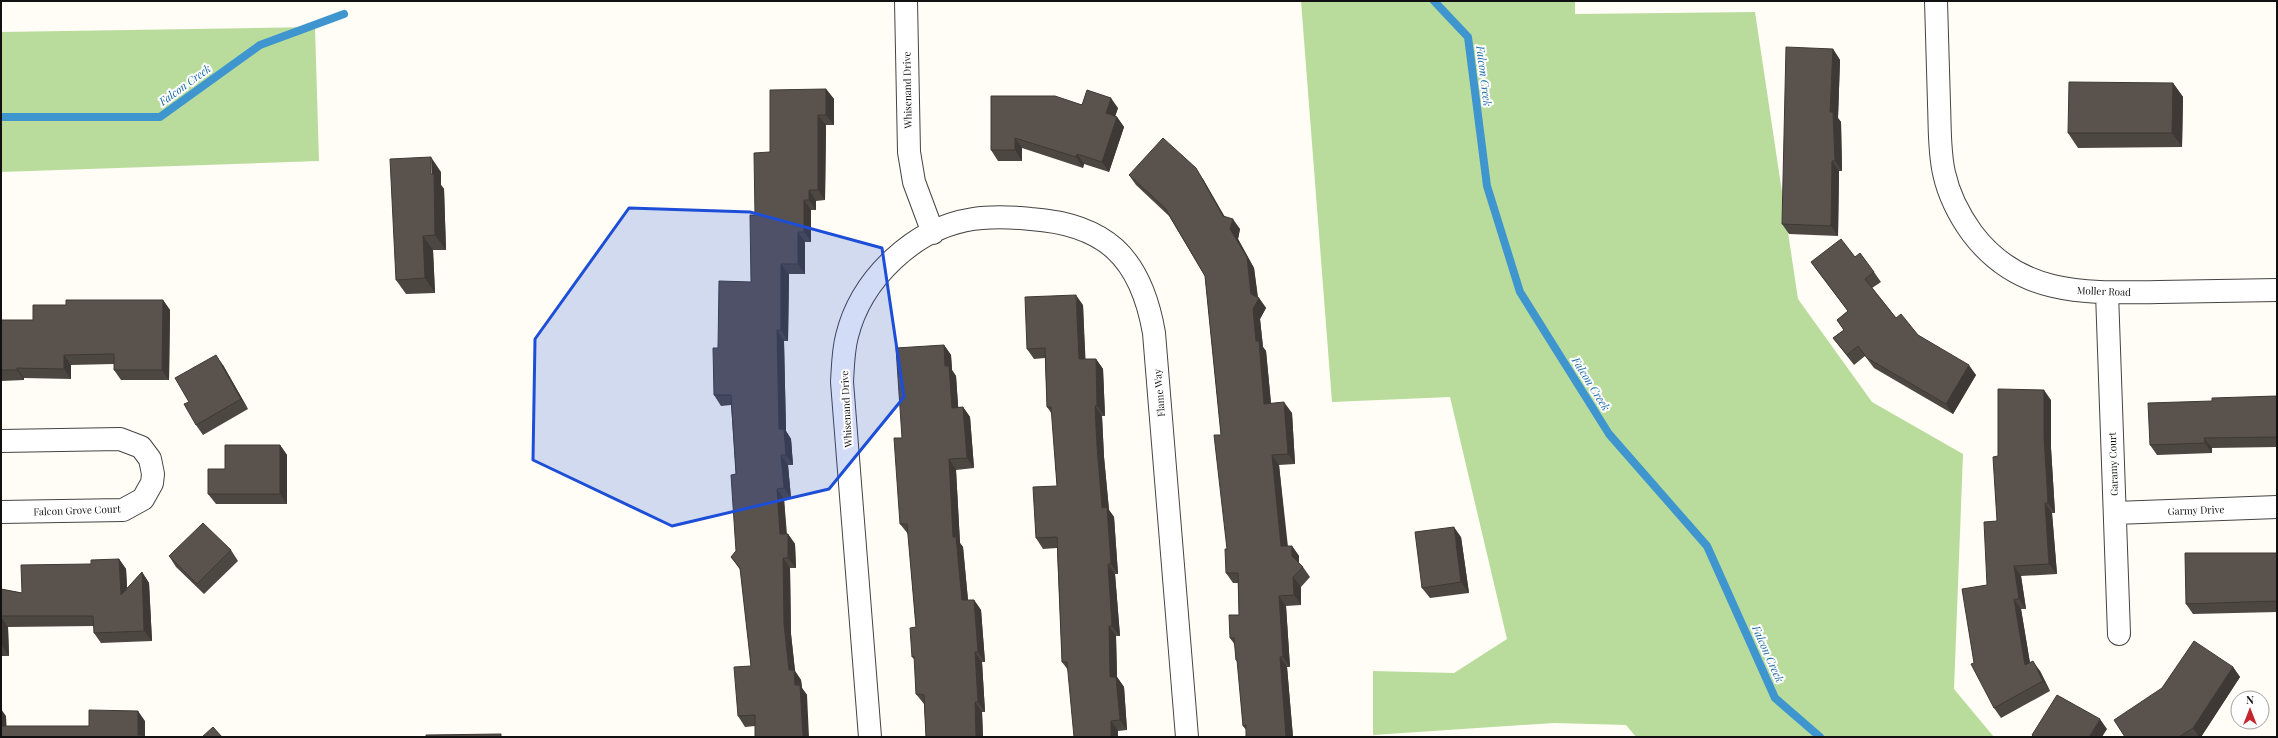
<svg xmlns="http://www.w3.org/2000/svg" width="2278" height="738" font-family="'Playfair Display',serif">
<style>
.forest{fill:#b9dc9c}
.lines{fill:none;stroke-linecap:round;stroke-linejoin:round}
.stream{stroke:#3f96cf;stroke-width:8}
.minor-casing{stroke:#444;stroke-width:24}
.minor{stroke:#fff;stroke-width:22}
.wall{fill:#4d4742}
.shaded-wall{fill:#3f3936}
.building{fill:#5a524d;stroke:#3f3936}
.marked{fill:#1d4ed8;fill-opacity:0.2;stroke:#1d4ed8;stroke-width:3;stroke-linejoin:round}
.labels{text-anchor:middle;stroke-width:4;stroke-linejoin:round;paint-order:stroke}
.street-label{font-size:10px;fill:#111;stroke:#fff}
.water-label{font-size:11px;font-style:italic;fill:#1768a6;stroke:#fff}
</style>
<rect width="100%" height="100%" fill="#fffdf5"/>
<path class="forest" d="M 1301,1 L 1575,1 L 1575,14 L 1755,12 L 1798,299 L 1872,402 L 1963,454 L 1954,689 L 1994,737 L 1636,737 L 1626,725 L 1554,723 L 1373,735 L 1373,671 L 1454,673 L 1507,639 L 1450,397 L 1332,402 Z
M 315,27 L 319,161 L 1,172 L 1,32 Z"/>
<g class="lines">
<path class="stream" d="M 1434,1 L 1468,37 L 1487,186 L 1520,292 L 1609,434 L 1707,546 L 1775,698 L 1820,737
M 1,117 L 160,117 L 260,45 L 344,14"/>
<g class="minor-casing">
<path id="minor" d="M 906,1 L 909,152 L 914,182 L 933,233
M 1936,1 C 1937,35 1938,70 1939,104 C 1940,127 1939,151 1944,173 C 1949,196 1959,215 1972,233 C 2020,297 2087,293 2159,292 C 2198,291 2238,291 2277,290
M 2107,293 L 2119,634
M 1,441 L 120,439 L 141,447 L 150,459 L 153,474 L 152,483 L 143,499 L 123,510 L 1,512
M 2115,513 L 2277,507
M 870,737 L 842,382 C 843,366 843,351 847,336 C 861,279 914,228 973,219 C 992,216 1012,217 1031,219 C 1060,221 1093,229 1115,249 C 1138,270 1149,304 1154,333 L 1187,737"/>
</g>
<use href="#minor" class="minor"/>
</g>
<path class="wall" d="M 1833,49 L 1840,60 L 1838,118 L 1841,122 L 1842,171 L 1839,171 L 1838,236 L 1789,234 L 1782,224 Z
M 2173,83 L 2183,97 L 2182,147 L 2078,148 L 2068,133 Z
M 826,89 L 834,99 L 834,125 L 826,125 L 825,200 L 816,201 L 816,210 L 811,210 L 811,242 L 805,242 L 805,274 L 789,274 L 788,341 L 784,341 L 786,431 L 791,439 L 793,465 L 788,465 L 791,498 L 784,499 L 787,534 L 788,534 L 795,544 L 796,568 L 790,568 L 791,634 L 795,671 L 801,680 L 802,688 L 807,695 L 755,726 L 745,727 L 738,716 L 751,666 L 741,571 L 731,557 L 736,551 L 736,474 L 731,405 L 721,406 L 714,395 L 718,348 L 751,282 L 755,215 L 770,152 Z
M 991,96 L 1118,108 L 1115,116 L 1117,117 L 1124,127 L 1109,172 L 1084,164 L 1083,168 L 1022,148 L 1022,161 L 998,161 L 991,150 Z
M 441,172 L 441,185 L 444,189 L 446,250 L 433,250 L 435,293 L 406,294 L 396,280 Z
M 1129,175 L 1203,179 L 1225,217 L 1240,229 L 1238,239 L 1254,268 L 1258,297 L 1259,298 L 1266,308 L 1260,319 L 1263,347 L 1266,351 L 1271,403 L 1292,413 L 1295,464 L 1279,465 L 1287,546 L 1292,546 L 1299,556 L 1299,563 L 1303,567 L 1310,577 L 1301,587 L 1301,605 L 1286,606 L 1290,667 L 1287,667 L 1293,737 L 1246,737 L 1246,730 L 1243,726 L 1238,663 L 1236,660 L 1235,645 L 1230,638 L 1239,615 L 1238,583 L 1233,583 L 1226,573 L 1227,549 L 1221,435 L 1205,276 L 1169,216 L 1136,185 Z
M 1855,257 L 1874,272 L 1881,282 L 1872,288 L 1896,318 L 1918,335 L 1976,375 L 1953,414 L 1874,368 L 1865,356 L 1854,365 L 1833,338 L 1844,330 L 1837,320 L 1848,311 L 1811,262 Z
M 163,300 L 170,310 L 169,380 L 121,380 L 114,370 L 114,364 L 71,365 L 71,379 L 24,378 L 24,380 L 1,381 L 1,320 L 33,320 L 66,305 Z
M 1083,305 L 1085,359 L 1096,359 L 1103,369 L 1105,416 L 1102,416 L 1104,457 L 1109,510 L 1114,517 L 1118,574 L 1115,574 L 1120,636 L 1116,636 L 1117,677 L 1124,687 L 1127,730 L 1118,731 L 1118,737 L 1062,662 L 1057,548 L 1043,549 L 1036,538 L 1057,486 L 1052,414 L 1047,407 L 1045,358 L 1034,359 L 1027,349 Z
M 944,345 L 951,355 L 952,370 L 956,376 L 958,407 L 963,407 L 970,417 L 974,468 L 956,470 L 960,543 L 963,547 L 968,600 L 974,600 L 981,610 L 985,662 L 982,662 L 985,712 L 982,712 L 983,737 L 926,737 L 924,704 L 916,694 L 915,660 L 912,657 L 916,627 L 908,534 L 900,524 L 902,438 Z
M 223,365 L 248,409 L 203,435 L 196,425 L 189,402 Z
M 2277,396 L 2277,447 L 2212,448 L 2212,453 L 2157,455 L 2150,445 L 2212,401 Z
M 2051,400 L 2051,448 L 2055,513 L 2052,513 L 2057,574 L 2021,576 L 2026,609 L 2021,609 L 2030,663 L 2040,671 L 2050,691 L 2001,718 L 1994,708 L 1974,663 L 1987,585 L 1997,521 L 1998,456 Z
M 280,445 L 287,455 L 287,504 L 216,504 L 208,494 Z
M 1461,537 L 1469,593 L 1430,598 L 1422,588 Z
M 231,550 L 238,561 L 204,594 L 176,567 L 169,556 Z
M 2277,553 L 2277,612 L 2193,614 L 2186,604 Z
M 119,559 L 126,569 L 127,588 L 142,572 L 149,583 L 152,641 L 101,643 L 94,633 L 94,626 L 8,627 L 9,656 L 1,656 L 1,589 L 22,593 L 91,564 Z
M 2233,667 L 2240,677 L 2201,737 L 2125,737 Z"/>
<path class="shaded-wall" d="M 1833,49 L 1840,60 L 1838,118 L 1841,122 L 1842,171 L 1835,161 L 1830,112 Z
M 2173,83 L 2183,97 L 2182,147 L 2172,133 Z
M 826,89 L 834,99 L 834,125 L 826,115 Z
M 1111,98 L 1118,108 L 1113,123 L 1106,113 Z
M 818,115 L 826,125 L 825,200 L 818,190 Z
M 1117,117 L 1124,127 L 1109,172 L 1102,162 Z
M 1015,138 L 1022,148 L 1022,161 L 1015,150 Z
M 1077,154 L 1084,164 L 1083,168 L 1076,157 Z
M 431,157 L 441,172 L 441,185 L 444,189 L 446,250 L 435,235 Z
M 1832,161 L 1839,171 L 1838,236 L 1831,226 Z
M 1196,168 L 1203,179 L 1230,227 L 1223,216 Z
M 809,190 L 816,201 L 816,210 L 809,200 Z
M 804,200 L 811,210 L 811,242 L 804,232 Z
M 1233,219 L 1240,229 L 1238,239 L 1254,268 L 1258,300 L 1259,298 L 1266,308 L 1260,319 L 1263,347 L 1266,351 L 1272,414 L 1264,404 L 1256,341 L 1230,229 Z
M 798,232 L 805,242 L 805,274 L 798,264 Z
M 423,236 L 433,250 L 435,293 L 425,278 Z
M 781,264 L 789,274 L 788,341 L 781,330 Z
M 1076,295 L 1083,305 L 1086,370 L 1079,359 Z
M 163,300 L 170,310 L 169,380 L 162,370 Z
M 777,330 L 784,341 L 786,431 L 791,439 L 793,465 L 786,455 L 779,429 Z
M 944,345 L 951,355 L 952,370 L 956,376 L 959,418 L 952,408 L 945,366 Z
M 64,355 L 71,365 L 71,379 L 64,369 Z
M 216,355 L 223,365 L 248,409 L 241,399 Z
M 1096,359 L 1103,369 L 1105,416 L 1097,406 Z
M 1969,365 L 1976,375 L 1953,414 L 1946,404 Z
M 17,368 L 24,378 L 24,380 L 17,370 Z
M 2044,390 L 2051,400 L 2051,448 L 2055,513 L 2048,503 L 2044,437 Z
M 1284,402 L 1292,413 L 1295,464 L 1288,454 Z
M 1095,406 L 1102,416 L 1104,457 L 1109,510 L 1114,517 L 1118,574 L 1111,564 L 1102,508 L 1097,446 Z
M 963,407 L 970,417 L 974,468 L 967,458 Z
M 2204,438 L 2212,448 L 2212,453 L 2205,443 Z
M 280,445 L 287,455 L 287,504 L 280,494 Z
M 781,455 L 788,465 L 791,498 L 784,488 Z
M 1272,455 L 1279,465 L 1289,556 L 1281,546 Z
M 949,459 L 956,470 L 960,543 L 963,547 L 969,611 L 962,600 L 953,537 Z
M 777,489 L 784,499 L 787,545 L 780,534 Z
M 2045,503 L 2052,513 L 2057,574 L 2049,564 Z
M 1454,527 L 1461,537 L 1469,593 L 1461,582 Z
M 788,534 L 795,544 L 796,568 L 788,558 Z
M 1292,546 L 1299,556 L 1299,567 L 1292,556 Z
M 783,558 L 790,568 L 791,634 L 795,671 L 801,680 L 802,688 L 807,695 L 809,737 L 803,737 L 795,685 L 789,670 L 784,624 Z
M 119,559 L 126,569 L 128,605 L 121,595 Z
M 1108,564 L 1115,574 L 1120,636 L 1112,626 Z
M 2014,566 L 2021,576 L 2026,609 L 2019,599 Z
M 142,572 L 149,583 L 152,641 L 144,631 Z
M 1293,577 L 1301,587 L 1301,605 L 1294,595 Z
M 1279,596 L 1286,606 L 1290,667 L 1283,657 Z
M 2014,599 L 2021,609 L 2032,675 L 2025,665 Z
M 974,600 L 981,610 L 985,662 L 978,652 Z
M 1,617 L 8,627 L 9,656 L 2,646 Z
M 1109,626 L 1116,636 L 1117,677 L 1124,687 L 1127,730 L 1120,720 L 1110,677 Z
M 975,652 L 982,662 L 985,712 L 978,702 Z
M 1280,657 L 1287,667 L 1293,737 L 1286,737 Z
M 2033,661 L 2040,671 L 2050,691 L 2043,681 Z
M 2233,667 L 2240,677 L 2201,737 L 2199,737 L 2193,728 Z
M 975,702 L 982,712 L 983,737 L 976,737 Z
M 1,709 L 6,716 L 7,736 L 1,728 Z
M 138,711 L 145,721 L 145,737 L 139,737 L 138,735 Z
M 2100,719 L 2107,729 L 2102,737 L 2089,737 Z
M 1111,721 L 1118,731 L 1118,737 L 1111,737 Z"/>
<path class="building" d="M 1786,47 L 1833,49 L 1830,112 L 1833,112 L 1835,161 L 1832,161 L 1831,226 L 1782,224 Z
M 2069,82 L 2173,83 L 2172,133 L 2068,133 Z
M 826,89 L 826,115 L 818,115 L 818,190 L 809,190 L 809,200 L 804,200 L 804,232 L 798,232 L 798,264 L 781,264 L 781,330 L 777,330 L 779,429 L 784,429 L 786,455 L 781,455 L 784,488 L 777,489 L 780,534 L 788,534 L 788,558 L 783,558 L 784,624 L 789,670 L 794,670 L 795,685 L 800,685 L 803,737 L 755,737 L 755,715 L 738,716 L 734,667 L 751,666 L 740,568 L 731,557 L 736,551 L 731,475 L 736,474 L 731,395 L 714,395 L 713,348 L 718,348 L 719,281 L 751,282 L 750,215 L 755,215 L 754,153 L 770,152 L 770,90 Z
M 1087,90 L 1111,98 L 1106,113 L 1117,117 L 1102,162 L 1077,154 L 1076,157 L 1015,138 L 1015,150 L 991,150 L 991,96 L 1055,96 L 1082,105 Z
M 1163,138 L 1196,168 L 1223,216 L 1233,219 L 1230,229 L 1247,257 L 1251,294 L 1259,298 L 1253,309 L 1256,341 L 1259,341 L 1264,404 L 1284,402 L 1288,454 L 1272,455 L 1281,546 L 1292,546 L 1292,556 L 1303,567 L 1293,577 L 1294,595 L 1279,596 L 1283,657 L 1280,657 L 1286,737 L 1246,737 L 1246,725 L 1243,726 L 1237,660 L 1236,660 L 1234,638 L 1230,638 L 1229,615 L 1239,615 L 1238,573 L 1226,573 L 1225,549 L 1227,549 L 1214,435 L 1221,435 L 1205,276 L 1165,208 L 1129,175 Z
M 431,157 L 431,174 L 434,174 L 435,235 L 423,236 L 425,278 L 396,280 L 390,159 Z
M 1841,239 L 1855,257 L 1860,253 L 1874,272 L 1865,279 L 1896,318 L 1901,314 L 1918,335 L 1969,365 L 1946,404 L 1867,358 L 1858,346 L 1847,355 L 1833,338 L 1844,330 L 1837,320 L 1848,311 L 1811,262 Z
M 1076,295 L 1079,359 L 1096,359 L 1097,406 L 1095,406 L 1097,446 L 1102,508 L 1107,507 L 1111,564 L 1108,564 L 1112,626 L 1109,626 L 1110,677 L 1116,677 L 1120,720 L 1111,721 L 1111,737 L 1074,737 L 1067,662 L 1062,662 L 1057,537 L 1036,538 L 1033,487 L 1057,486 L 1051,407 L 1047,407 L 1045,348 L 1027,349 L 1025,297 Z
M 66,300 L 163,300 L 162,370 L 114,370 L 114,354 L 64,355 L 64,369 L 17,368 L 17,370 L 1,370 L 1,320 L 33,320 L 33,305 L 66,305 Z
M 944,345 L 945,366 L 949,366 L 952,408 L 963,407 L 967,458 L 949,459 L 953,537 L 956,537 L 962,600 L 974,600 L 978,652 L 975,652 L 978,702 L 975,702 L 976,737 L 926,737 L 924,695 L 916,694 L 914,656 L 912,657 L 910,628 L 916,627 L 907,524 L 900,524 L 894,438 L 902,438 L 896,348 Z
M 216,355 L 241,399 L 196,425 L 184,404 L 189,402 L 175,378 Z
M 1998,389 L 2044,390 L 2044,437 L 2048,503 L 2045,503 L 2049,564 L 2014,566 L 2019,599 L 2014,599 L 2025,665 L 2033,661 L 2043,681 L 1994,708 L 1971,664 L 1974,663 L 1962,589 L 1987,585 L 1984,522 L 1997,521 L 1993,457 L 1998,456 Z
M 2277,396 L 2277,437 L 2204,438 L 2205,443 L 2150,445 L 2148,403 L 2212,401 L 2212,398 Z
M 225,445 L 280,445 L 280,494 L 208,494 L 208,469 L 225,469 Z
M 203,523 L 231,550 L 197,584 L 169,556 Z
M 1454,527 L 1461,582 L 1422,588 L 1415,532 Z
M 2185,553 L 2277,553 L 2277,601 L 2186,604 Z
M 119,559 L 121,595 L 142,572 L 144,631 L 94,633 L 93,616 L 1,616 L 1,589 L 22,593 L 21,565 L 91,564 L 91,560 Z
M 1,627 L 2,646 L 1,646 Z
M 2194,641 L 2233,667 L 2193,728 L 2179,737 L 2125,737 L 2114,720 L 2162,688 Z
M 2057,695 L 2100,719 L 2089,737 L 2034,737 L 2032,735 Z
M 89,710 L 138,711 L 138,735 L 143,735 L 143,737 L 1,737 L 1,726 L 89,726 Z
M 213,727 L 222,737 L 202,737 Z
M 501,734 L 501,737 L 426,737 L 426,735 Z"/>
<path class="marked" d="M 629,208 L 750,212 L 882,248 L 904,397 L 829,489 L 672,526 L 533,460 L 535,339 Z"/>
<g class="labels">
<g class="street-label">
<text transform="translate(907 90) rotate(-91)" y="4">Whisenand Drive</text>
<text transform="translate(2104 291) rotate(2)" y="4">Moller Road</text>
<text transform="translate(1159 393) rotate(-95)" y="4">Flame Way</text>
<text transform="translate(846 409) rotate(-93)" y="4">Whisenand Drive</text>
<text transform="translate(2113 464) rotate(-92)" y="4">Garamy Court</text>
<text transform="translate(77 510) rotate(-2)" y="4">Falcon Grove Court</text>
<text transform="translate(2196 510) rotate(-2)" y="4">Garmy Drive</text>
</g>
<g class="water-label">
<text transform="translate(1484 76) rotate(83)" y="4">Falcon Creek</text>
<text transform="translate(185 85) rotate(-36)" y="4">Falcon Creek</text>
<text transform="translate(1591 384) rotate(58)" y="4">Falcon Creek</text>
<text transform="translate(1768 654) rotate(66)" y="4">Falcon Creek</text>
</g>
</g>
<rect width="2278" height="738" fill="none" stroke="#111111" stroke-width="4"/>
<g transform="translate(2250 710)"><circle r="19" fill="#ffffff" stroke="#a0a0a0"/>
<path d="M0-3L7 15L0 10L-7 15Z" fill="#c4262e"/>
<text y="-6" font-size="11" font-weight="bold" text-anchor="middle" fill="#111111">N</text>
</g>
</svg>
